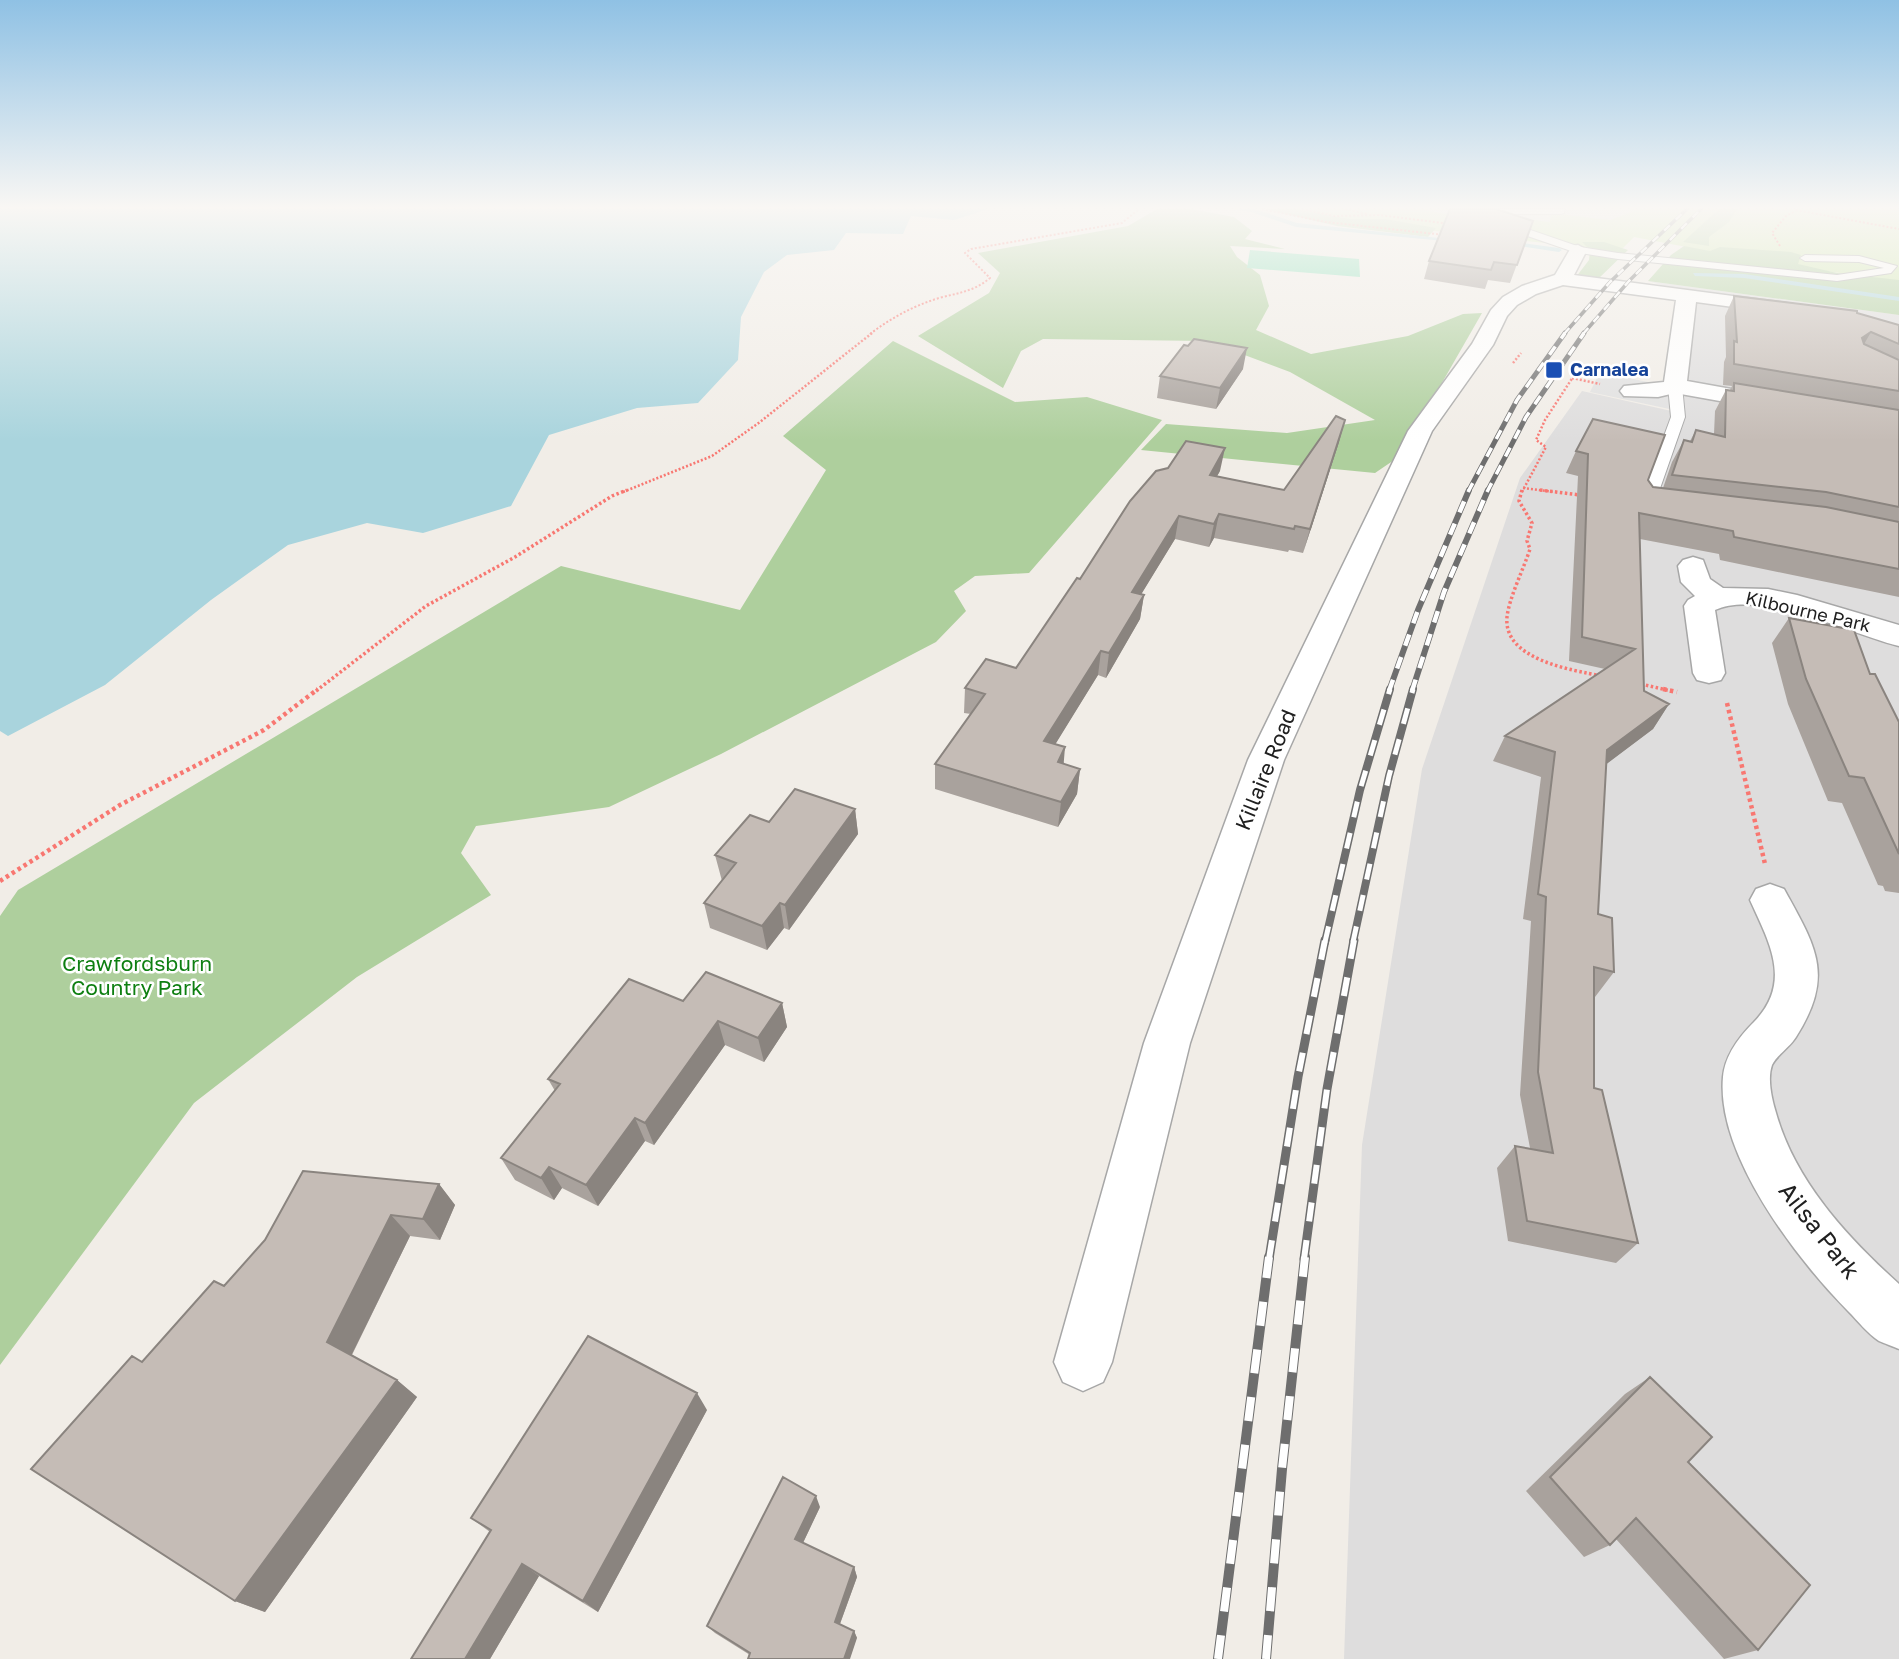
<svg xmlns="http://www.w3.org/2000/svg" width="1899" height="1659" font-family="'Golos Text',sans-serif">
<style>
.residential{fill:#dedddd}
.grass{fill:#cfe9ae}
.forest{fill:#aecf9d}
.pitch{fill:#87deb7}
.parking{fill:#e0e0e0}
.water{fill:#a9d4dd}
.lines{fill:none;stroke-linecap:round;stroke-linejoin:round}
.stream{fill:#a9d4dd;fill-rule:evenodd}
.lane-casing{stroke:#a7a7a7;stroke-width:2}
.street-casing{stroke:#a7a7a7;stroke-width:3}
.path-far3{stroke:#f87771;stroke-width:2;stroke-dasharray:2 2;stroke-linecap:butt}
.path-far2{stroke:#f87771;stroke-width:2.5;stroke-dasharray:2 2;stroke-linecap:butt}
.path-far1{stroke:#f87771;stroke-width:3.5;stroke-dasharray:2.5 2.5;stroke-linecap:butt}
.path{stroke:#f87771;stroke-width:4.5;stroke-dasharray:3.5 3.5;stroke-linecap:butt}
.lane{fill:#fff;fill-rule:evenodd}
.street{fill:#fff;fill-rule:evenodd}
.rail-far5-casing{stroke:#6e6e6e;stroke-width:3.5}
.rail-far4-casing{stroke:#6e6e6e;stroke-width:5}
.rail-far3-casing{stroke:#6e6e6e;stroke-width:6}
.rail-far2-casing{stroke:#6e6e6e;stroke-width:8}
.rail-far1-casing{stroke:#6e6e6e;stroke-width:9}
.rail-casing{stroke:#6e6e6e;stroke-width:10}
.rail-far5{stroke:#fff;stroke-width:2.5;stroke-dasharray:8;stroke-linecap:butt}
.rail-far4{stroke:#fff;stroke-width:3.5;stroke-dasharray:10;stroke-linecap:butt}
.rail-far3{stroke:#fff;stroke-width:4.5;stroke-dasharray:12;stroke-linecap:butt}
.rail-far2{stroke:#fff;stroke-width:5;stroke-dasharray:16;stroke-linecap:butt}
.rail-far1{stroke:#fff;stroke-width:6;stroke-dasharray:19;stroke-linecap:butt}
.rail{stroke:#fff;stroke-width:8;stroke-dasharray:24;stroke-linecap:butt}
.wall{fill:#a9a29d}
.shaded-wall{fill:#8a847f}
.building{fill:#c5bcb6;stroke:#8a847f;stroke-width:2}
.transit-dot{fill:#1a4fb4;stroke:#fff;stroke-width:2.5}
.labels{text-anchor:middle;stroke-width:5;stroke-linejoin:round;paint-order:stroke}
.far-transit-label{font-size:18px;font-weight:bold;fill:#164399;stroke:#fff;text-anchor:start}
.far-street-label{font-size:18px;fill:#202020;stroke:#fff}
.street-label{font-size:21px;fill:#202020;stroke:#fff}
.park-label{font-size:21px;fill:#0e7f11;stroke:#fff}
.near-street-label{font-size:24px;fill:#202020;stroke:#fff}
</style>
<rect width="100%" height="100%" fill="#f1ede7"/>
<path class="residential" d="M 1648,281 L 1899,315 L 1899,1659 L 1344,1659 L 1362,1145 L 1422,769 L 1520,478 L 1582,391 L 1676,412 L 1683,390 L 1698,296 Z"/>
<path class="grass" d="M 1276,209 L 1899,209 L 1899,281 L 1781,265 L 1634,237 L 1620,251 L 1351,222 Z"/>
<path class="forest" d="M 1157,209 L 1191,209 L 1234,217 L 1252,231 L 1245,239 L 1285,249 L 1230,246 L 1237,257 L 1260,275 L 1269,306 L 1256,330 L 1311,354 L 1408,336 L 1463,314 L 1482,313 L 1400,456 L 1375,473 L 1141,450 L 1166,424 L 1287,433 L 1375,420 L 1290,372 L 1207,341 L 1043,339 L 1021,351 L 1003,388 L 918,336 L 989,293 L 1000,273 L 978,253 L 1128,226 Z
M 1265,209 L 1294,209 L 1349,219 L 1385,219 L 1436,228 L 1428,237 L 1337,226 Z
M 1719,209 L 1737,209 L 1729,222 L 1709,237 L 1709,246 L 1683,242 Z
M 1582,242 L 1604,242 L 1628,250 L 1597,280 L 1576,277 L 1589,260 L 1590,250 Z
M 1684,246 L 1710,251 L 1720,247 L 1791,252 L 1801,255 L 1798,264 L 1837,273 L 1899,280 L 1899,315 L 1648,281 L 1671,255 Z
M 893,341 L 1015,402 L 1087,397 L 1162,420 L 1029,573 L 975,576 L 954,591 L 966,611 L 936,642 L 721,754 L 609,807 L 476,826 L 461,853 L 491,895 L 357,977 L 194,1103 L 0,1365 L 0,916 L 18,890 L 561,566 L 740,610 L 826,470 L 783,436 Z"/>
<path class="pitch" d="M 1250,250 L 1359,259 L 1360,277 L 1247,268 Z"/>
<path class="parking" d="M 1630,209 L 1634,211 L 1610,220 L 1551,213 L 1550,222 L 1492,214 L 1461,217 L 1425,210 Z
M 1600,372 L 1681,389 L 1674,410 L 1590,392 Z"/>
<path class="water" d="M 0,209 L 988,209 L 954,220 L 911,216 L 903,234 L 846,233 L 834,250 L 787,255 L 764,272 L 741,317 L 738,360 L 698,403 L 637,408 L 549,435 L 511,506 L 423,533 L 367,523 L 288,545 L 211,600 L 105,685 L 8,736 L 0,731 Z"/>
<g class="lines">
<path class="stream" d="M 1233,209 L 1255,209 L 1297,223 L 1458,240 L 1455,242 L 1296,227 L 1251,212 Z
M 1507,241 L 1559,248 L 1562,250 L 1559,252 L 1505,244 Z
M 1693,273 L 1744,274 L 1899,297 L 1899,301 L 1744,278 L 1695,276 Z"/>
<g class="lane-casing">
<path id="lane" d="M 1478,209 L 1565,209 L 1564,213 L 1561,214 L 1484,214 L 1580,247 L 1618,253 L 1837,275 L 1884,268 L 1859,262 L 1805,261 L 1800,258 L 1805,255 L 1859,256 L 1897,266 L 1891,273 L 1837,281 L 1618,259 L 1574,252 L 1472,217 L 1472,213 Z
M 1675,382 L 1682,386 L 1685,417 L 1656,500 L 1665,505 C 1660,512 1644,511 1639,504 L 1671,417 L 1668,386 Z"/>
</g>
<g class="street-casing">
<path id="street" d="M 1578,245 L 1587,250 L 1574,275 L 1793,304 L 1796,308 L 1793,312 L 1786,314 L 1696,302 L 1687,381 L 1776,397 L 1784,399 L 1788,404 L 1784,409 L 1776,411 L 1675,393 L 1658,397 L 1624,396 L 1620,391 L 1624,386 L 1664,382 L 1676,300 L 1563,285 L 1536,294 L 1517,305 L 1507,316 L 1493,345 L 1432,431 L 1284,760 L 1190,1043 L 1112,1362 L 1103,1382 L 1083,1391 L 1063,1382 L 1054,1362 L 1144,1043 L 1248,760 L 1408,431 L 1472,344 L 1491,310 L 1503,297 L 1522,286 L 1555,275 L 1572,246 Z
M 1693,557 L 1703,560 L 1710,579 L 1723,588 L 1768,589 L 1797,595 L 1899,625 L 1899,646 C 1851,634 1761,589 1715,610 L 1725,673 L 1721,680 L 1709,683 L 1697,680 L 1693,673 L 1684,606 L 1688,600 L 1695,596 L 1681,582 L 1678,566 L 1683,560 Z
M 1770,884 L 1784,889 C 1816,947 1835,975 1796,1037 C 1790,1047 1777,1055 1772,1065 C 1767,1079 1772,1100 1776,1113 C 1795,1181 1847,1237 1899,1284 L 1899,1349 C 1893,1346 1885,1344 1879,1341 C 1868,1334 1858,1321 1848,1311 C 1797,1259 1716,1155 1723,1077 C 1725,1055 1739,1037 1754,1022 C 1793,982 1769,942 1750,900 L 1756,889 Z"/>
</g>
<path class="path-far3" d="M 1262,209 L 1326,222 L 1445,235
M 1302,209 L 1334,216 L 1380,215 L 1450,224
M 1345,209 L 1367,214
M 1796,210 L 1899,229
M 1780,246 L 1772,233 L 1786,216 L 1797,210
M 870,334 C 891,318 913,306 939,298 C 958,293 975,291 990,278 L 965,253 L 971,249 L 1122,223 L 1139,209"/>
<path class="path-far2" d="M 1513,363 L 1521,353
M 1572,378 L 1600,384
M 1523,488 L 1554,492
M 623,492 L 712,456 L 760,422 L 872,333
M 1522,492 L 1546,447 L 1536,440 L 1545,420 L 1573,377"/>
<path class="path-far1" d="M 1522,490 L 1519,501 L 1532,523 L 1527,541 L 1530,549 C 1524,568 1509,598 1507,617 C 1503,660 1572,670 1602,676
M 1540,490 L 1580,495
M 1641,684 L 1671,691
M 316,691 L 426,606 L 515,557 L 612,496 L 627,490"/>
<path class="path" d="M 1663,689 L 1677,692
M 1727,703 L 1765,864
M 0,881 L 120,805 L 264,730 L 318,689"/>
<use href="#lane" class="lane"/>
<use href="#street" class="street"/>
<g class="rail-far5-casing">
<path id="rail-far5" d="M 1564,334 L 1610,282 L 1687,209
M 1583,334 L 1629,281 L 1701,209"/>
</g>
<g class="rail-far4-casing">
<path id="rail-far4" d="M 1468,492 L 1517,400 L 1565,333
M 1487,492 L 1526,417 L 1584,333"/>
</g>
<g class="rail-far3-casing">
<path id="rail-far3" d="M 1389,691 L 1418,610 L 1469,490
M 1412,691 L 1444,592 L 1488,490"/>
</g>
<g class="rail-far2-casing">
<path id="rail-far2" d="M 1325,942 L 1360,790 L 1390,689
M 1353,942 L 1389,776 L 1413,689"/>
</g>
<g class="rail-far1-casing">
<path id="rail-far1" d="M 1269,1259 L 1298,1077 L 1325,940
M 1304,1259 L 1327,1089 L 1354,940"/>
</g>
<g class="rail-casing">
<path id="rail" d="M 1218,1659 L 1269,1257
M 1266,1659 L 1282,1469 L 1305,1257"/>
</g>
<use href="#rail-far5" class="rail-far5"/>
<use href="#rail-far4" class="rail-far4"/>
<use href="#rail-far3" class="rail-far3"/>
<use href="#rail-far2" class="rail-far2"/>
<use href="#rail-far1" class="rail-far1"/>
<use href="#rail" class="rail"/>
</g>
<path class="wall" d="M 1533,221 L 1510,283 L 1488,280 L 1485,289 L 1424,279 L 1429,261 Z
M 1734,296 L 1857,313 L 1899,325 L 1899,597 L 1720,560 L 1719,554 L 1640,539 L 1644,691 L 1669,704 L 1653,729 L 1606,764 L 1598,914 L 1614,972 L 1595,997 L 1594,996 L 1594,1088 L 1638,1243 L 1616,1263 L 1508,1241 L 1497,1168 L 1515,1146 L 1530,1148 L 1520,1095 L 1531,921 L 1523,919 L 1541,777 L 1493,761 L 1505,736 L 1605,669 L 1569,661 L 1578,476 L 1566,473 L 1576,451 L 1593,419 L 1648,480 L 1653,487 L 1663,488 L 1672,462 L 1684,440 L 1690,441 L 1696,430 L 1714,434 L 1715,411 L 1726,390 L 1730,390 L 1732,386 L 1723,385 L 1724,362 L 1726,357 L 1725,316 Z
M 1243,369 L 1216,409 L 1157,398 L 1160,376 Z
M 1339,442 L 1303,553 L 1289,550 L 1288,552 L 1214,538 L 1209,547 L 1175,539 L 1141,594 L 1144,595 L 1140,619 L 1106,678 L 1098,675 L 1055,744 L 1064,764 L 1080,769 L 1077,794 L 1058,827 L 935,789 L 935,764 L 971,714 L 964,713 L 965,688 L 1016,668 L 1080,579 L 1220,471 L 1217,476 L 1284,490 Z
M 1789,618 L 1870,674 L 1899,722 L 1899,893 L 1885,891 L 1883,886 L 1878,885 L 1842,803 L 1828,801 L 1788,704 L 1772,643 Z
M 855,809 L 858,834 L 789,930 L 784,928 L 767,950 L 710,928 L 704,903 L 722,881 L 715,855 L 769,822 Z
M 683,1001 L 782,1003 L 787,1027 L 764,1062 L 725,1045 L 654,1145 L 645,1141 L 598,1206 L 562,1188 L 554,1200 L 515,1180 L 501,1158 L 555,1091 L 548,1079 Z
M 439,1184 L 455,1205 L 440,1240 L 410,1236 L 352,1355 L 397,1380 L 417,1397 L 265,1612 L 235,1601 L 142,1362 L 224,1286 L 265,1240 Z
M 1650,1377 L 1688,1462 L 1758,1650 L 1724,1659 L 1616,1539 L 1610,1545 L 1584,1557 L 1526,1491 L 1625,1394 Z
M 707,1410 L 598,1612 L 539,1576 L 490,1659 L 490,1532 L 471,1518 Z
M 820,1507 L 803,1543 L 854,1567 L 857,1577 L 840,1624 L 854,1631 L 857,1638 L 750,1655 L 715,1633 L 707,1626 Z"/>
<path class="shaded-wall" d="M 1871,332 L 1859,353 L 1862,338 Z
M 1247,348 L 1243,369 L 1216,409 L 1220,388 Z
M 1345,420 L 1339,442 L 1303,553 L 1310,529 Z
M 1225,448 L 1220,471 L 1205,497 L 1210,475 Z
M 1219,514 L 1214,538 L 1209,547 L 1214,524 Z
M 1179,516 L 1175,539 L 1128,616 L 1132,592 Z
M 1144,595 L 1140,619 L 1106,678 L 1109,653 Z
M 1101,651 L 1098,675 L 1042,766 L 1044,741 Z
M 1669,704 L 1653,729 L 1592,775 L 1607,750 Z
M 1065,747 L 1063,772 L 1058,762 Z
M 1080,769 L 1077,794 L 1058,827 L 1061,802 Z
M 855,809 L 858,834 L 789,930 L 785,905 Z
M 780,903 L 784,928 L 767,950 L 762,926 Z
M 782,1003 L 787,1027 L 764,1062 L 758,1038 Z
M 718,1021 L 725,1045 L 654,1145 L 645,1123 Z
M 635,1118 L 645,1141 L 598,1206 L 586,1185 Z
M 549,1167 L 562,1188 L 554,1200 L 541,1178 Z
M 439,1184 L 455,1205 L 440,1240 L 423,1219 Z
M 391,1215 L 410,1236 L 349,1360 L 327,1342 Z
M 397,1380 L 417,1397 L 265,1612 L 235,1601 Z
M 697,1393 L 707,1410 L 598,1612 L 583,1601 Z
M 816,1496 L 820,1507 L 800,1549 L 795,1539 Z
M 522,1564 L 539,1576 L 490,1659 L 465,1659 Z
M 854,1567 L 857,1577 L 838,1629 L 835,1622 Z
M 854,1631 L 857,1638 L 850,1659 L 844,1659 Z"/>
<path class="building" d="M 1450,209 L 1496,209 L 1533,221 L 1517,265 L 1494,262 L 1491,270 L 1429,261 Z
M 1734,296 L 1857,311 L 1857,313 L 1899,325 L 1899,344 L 1871,332 L 1862,338 L 1864,344 L 1899,360 L 1899,391 L 1734,364 L 1734,341 L 1737,342 Z
M 1194,339 L 1247,348 L 1220,388 L 1160,376 L 1184,345 L 1188,346 Z
M 1734,383 L 1899,410 L 1899,507 L 1826,492 L 1672,475 L 1684,440 L 1692,442 L 1696,430 L 1725,437 L 1726,390 L 1734,391 Z
M 1336,416 L 1345,420 L 1310,529 L 1295,526 L 1294,529 L 1219,514 L 1214,524 L 1179,516 L 1132,592 L 1144,595 L 1109,653 L 1101,651 L 1044,741 L 1065,747 L 1058,762 L 1080,769 L 1061,802 L 935,764 L 985,694 L 965,688 L 986,659 L 1016,668 L 1077,578 L 1080,579 L 1130,501 L 1156,471 L 1168,468 L 1186,441 L 1225,448 L 1210,475 L 1284,490 Z
M 1593,419 L 1665,435 L 1648,480 L 1653,487 L 1826,507 L 1899,522 L 1899,569 L 1734,537 L 1733,531 L 1639,513 L 1644,691 L 1669,704 L 1607,750 L 1598,914 L 1612,918 L 1614,972 L 1594,967 L 1594,1088 L 1602,1090 L 1638,1243 L 1527,1221 L 1515,1146 L 1553,1153 L 1538,1072 L 1546,897 L 1538,894 L 1555,752 L 1505,736 L 1635,649 L 1582,637 L 1588,454 L 1576,451 Z
M 1789,618 L 1854,630 L 1870,674 L 1875,674 L 1899,722 L 1899,854 L 1864,778 L 1849,776 L 1806,679 Z
M 795,789 L 855,809 L 785,905 L 780,903 L 762,926 L 704,903 L 736,863 L 715,855 L 750,815 L 769,822 Z
M 706,972 L 782,1003 L 758,1038 L 718,1021 L 645,1123 L 635,1118 L 586,1185 L 549,1167 L 541,1178 L 501,1158 L 560,1084 L 548,1079 L 629,979 L 683,1001 Z
M 303,1171 L 439,1184 L 423,1219 L 391,1215 L 327,1342 L 397,1380 L 235,1601 L 31,1469 L 132,1356 L 142,1362 L 214,1281 L 224,1286 L 265,1240 Z
M 588,1336 L 697,1393 L 583,1601 L 522,1564 L 465,1659 L 411,1659 L 491,1530 L 471,1518 Z
M 1650,1377 L 1712,1437 L 1688,1462 L 1810,1585 L 1758,1650 L 1636,1518 L 1610,1545 L 1550,1477 Z
M 783,1477 L 816,1496 L 795,1539 L 854,1567 L 835,1622 L 854,1631 L 844,1659 L 748,1659 L 750,1653 L 707,1626 Z"/>
<linearGradient id="sky" x2="0" y2="1"><stop stop-color="#8fc1e4"/><stop offset="0.47" stop-color="#f9f7f4"/><stop offset="1" stop-color="#f9f7f4" stop-opacity="0"/></linearGradient>
<rect width="1899" height="441" fill="url(#sky)"/>
<rect class="transit-dot" x="1545" y="361" width="18" height="18" rx="3.5"/>
<g class="labels">
<g class="far-transit-label">
<text x="1570" y="376">Carnalea</text>
</g>
<g class="far-street-label">
<text transform="translate(1808 612) rotate(13)" y="6">Kilbourne Park</text>
</g>
<g class="street-label">
<text transform="translate(1266 770) rotate(-68)" y="7">Killaire Road</text>
</g>
<g class="park-label">
<text x="137" y="971">Crawfordsburn<tspan x="137" dy="24">Country Park</tspan></text>
</g>
<g class="near-street-label">
<text transform="translate(1819 1231) rotate(52)" y="8">Ailsa Park</text>
</g>
</g>
</svg>
